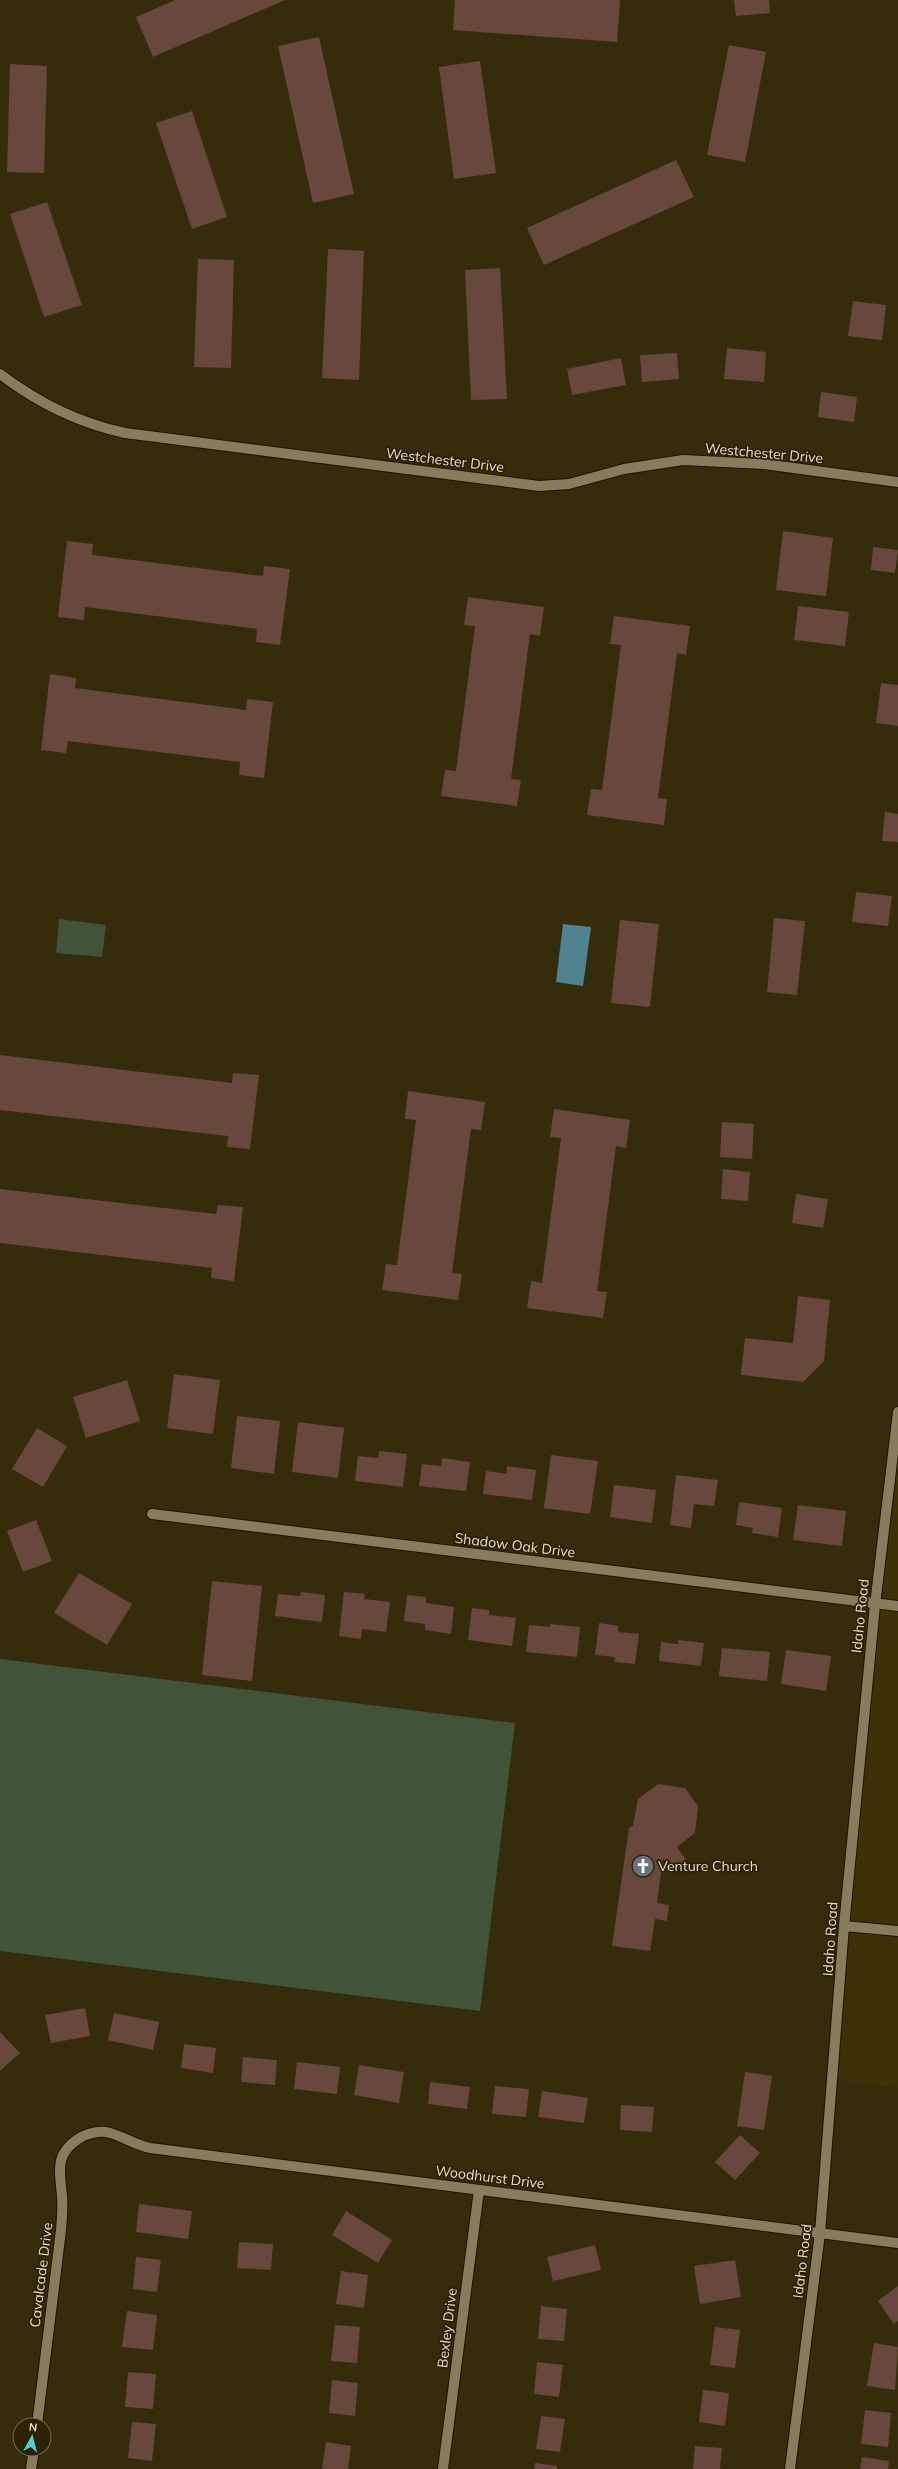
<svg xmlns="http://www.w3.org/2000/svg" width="898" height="2469" font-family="Mulish,sans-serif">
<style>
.built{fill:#3d3108}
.green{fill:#415338}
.water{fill:#50828f}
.building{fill:#68473c}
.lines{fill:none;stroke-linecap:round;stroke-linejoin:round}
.minor-casing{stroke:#1b1400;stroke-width:12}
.tertiary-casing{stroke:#1b1400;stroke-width:12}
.minor{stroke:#877d5c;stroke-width:10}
.tertiary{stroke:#877d5c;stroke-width:10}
.labels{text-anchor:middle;stroke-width:3.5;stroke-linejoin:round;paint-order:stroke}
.street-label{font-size:14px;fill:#e5dfcd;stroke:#2b2203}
.poi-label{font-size:14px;fill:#e5dfcd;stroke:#2b2203;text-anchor:start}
</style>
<rect width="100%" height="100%" fill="#352c0c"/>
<path class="built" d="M 898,1412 L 898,2088 L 833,2079 Z"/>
<path class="green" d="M 59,919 L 106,925 L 102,957 L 56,953 Z
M 0,1659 L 515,1723 L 480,2011 L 0,1951 Z"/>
<path class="water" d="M 563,924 L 591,927 L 583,986 L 556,982 Z"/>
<path class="building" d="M 175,0 L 285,0 L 153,57 L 136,17 Z
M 455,0 L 620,0 L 617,42 L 453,30 Z
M 734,0 L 769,0 L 770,13 L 736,16 Z
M 319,37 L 354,194 L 313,203 L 278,46 Z
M 729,45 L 766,52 L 745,162 L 707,155 Z
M 480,61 L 496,173 L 454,179 L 439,67 Z
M 10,64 L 47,66 L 44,173 L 7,172 Z
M 192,111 L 227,217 L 192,229 L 156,123 Z
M 676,160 L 694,197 L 544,265 L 527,228 Z
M 47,202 L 82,305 L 44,317 L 10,214 Z
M 328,249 L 364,251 L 359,380 L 322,378 Z
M 198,259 L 234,260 L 231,368 L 194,367 Z
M 500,268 L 507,399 L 471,400 L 465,270 Z
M 853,301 L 886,305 L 882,340 L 848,336 Z
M 727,348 L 766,352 L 764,382 L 724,379 Z
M 677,353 L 679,379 L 642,382 L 640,355 Z
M 621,358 L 626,385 L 572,395 L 567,369 Z
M 821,392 L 857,397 L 854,422 L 818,417 Z
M 783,531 L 833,538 L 826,596 L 776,590 Z
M 67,541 L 93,544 L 92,555 L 263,576 L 264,566 L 290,569 L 280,645 L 256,642 L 257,629 L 85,607 L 84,620 L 58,617 Z
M 873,547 L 898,550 L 895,573 L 871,570 Z
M 468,597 L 544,607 L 540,636 L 530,634 L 511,779 L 521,780 L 517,806 L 441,796 L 445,770 L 456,771 L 475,626 L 464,625 Z
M 798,606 L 849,612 L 845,646 L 794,640 Z
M 614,616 L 690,626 L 686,655 L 677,653 L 658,798 L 667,799 L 664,825 L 587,815 L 591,789 L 602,790 L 621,645 L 610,644 Z
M 50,674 L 76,678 L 75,688 L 246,710 L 247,699 L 273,702 L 264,778 L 239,775 L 240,762 L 68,741 L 66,753 L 41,750 Z
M 881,683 L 898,685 L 898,726 L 876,723 Z
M 885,812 L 898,814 L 898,842 L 882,841 Z
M 856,892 L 892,896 L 888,926 L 852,922 Z
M 774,918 L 805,921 L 797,995 L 767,992 Z
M 620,920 L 659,924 L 650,1007 L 611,1003 Z
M 0,1055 L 232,1083 L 233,1073 L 259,1075 L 250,1149 L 227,1147 L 228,1136 L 0,1110 Z
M 408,1091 L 485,1102 L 481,1130 L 471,1129 L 452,1273 L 462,1274 L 458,1300 L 382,1290 L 386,1264 L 397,1265 L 416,1120 L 405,1119 Z
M 554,1109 L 630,1120 L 626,1148 L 616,1146 L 597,1291 L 607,1292 L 603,1318 L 527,1308 L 531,1281 L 542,1283 L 561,1138 L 550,1137 Z
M 722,1122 L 754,1124 L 752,1159 L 720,1157 Z
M 723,1169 L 750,1172 L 748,1201 L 721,1199 Z
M 0,1189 L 216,1214 L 218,1205 L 243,1207 L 234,1281 L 211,1278 L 212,1268 L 0,1243 Z
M 796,1194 L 828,1199 L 823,1228 L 792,1223 Z
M 798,1296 L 830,1300 L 824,1361 L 803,1382 L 741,1375 L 745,1338 L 793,1343 Z
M 174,1374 L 220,1380 L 213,1434 L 167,1428 Z
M 127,1380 L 140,1421 L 86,1438 L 73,1397 Z
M 237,1416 L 280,1421 L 274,1474 L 231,1468 Z
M 298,1422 L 344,1428 L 338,1478 L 292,1472 Z
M 37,1428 L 67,1446 L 43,1487 L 12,1469 Z
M 379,1451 L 407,1454 L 403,1487 L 355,1481 L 358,1456 L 378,1458 Z
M 551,1455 L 598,1461 L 590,1514 L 544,1508 Z
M 442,1458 L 470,1462 L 466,1491 L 419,1486 L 422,1464 L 441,1466 Z
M 507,1466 L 536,1470 L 532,1500 L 483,1494 L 486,1471 L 506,1474 Z
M 676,1475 L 718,1480 L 714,1506 L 694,1504 L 691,1528 L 670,1525 Z
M 614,1485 L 656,1490 L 652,1523 L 610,1517 Z
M 739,1502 L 782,1508 L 778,1537 L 752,1533 L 753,1528 L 736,1525 Z
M 798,1505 L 846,1511 L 842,1546 L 793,1540 Z
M 36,1520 L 52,1561 L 23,1572 L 7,1531 Z
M 79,1573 L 132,1604 L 107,1645 L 54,1613 Z
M 212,1581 L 262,1586 L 252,1681 L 202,1675 Z
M 301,1592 L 325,1595 L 322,1622 L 275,1616 L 278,1594 L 300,1596 Z
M 344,1592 L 365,1594 L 364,1599 L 390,1602 L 386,1632 L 362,1629 L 361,1639 L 339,1636 Z
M 407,1595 L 426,1597 L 426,1603 L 454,1607 L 451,1634 L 425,1630 L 425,1624 L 404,1621 Z
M 472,1608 L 489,1610 L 489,1615 L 516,1618 L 512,1646 L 468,1640 Z
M 599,1623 L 618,1626 L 618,1632 L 639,1634 L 635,1664 L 614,1662 L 615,1657 L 595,1655 Z
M 550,1624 L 580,1627 L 577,1657 L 526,1652 L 529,1625 L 550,1627 Z
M 678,1640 L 704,1643 L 701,1666 L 659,1661 L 661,1642 L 678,1644 Z
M 722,1648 L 770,1652 L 767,1681 L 719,1676 Z
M 786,1650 L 831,1656 L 826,1691 L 781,1684 Z
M 658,1784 L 685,1788 L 698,1806 L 695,1833 L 677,1847 L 687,1861 L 673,1871 L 663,1858 L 657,1903 L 669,1905 L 667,1921 L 655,1919 L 650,1951 L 612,1946 L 629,1828 L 633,1826 L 638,1799 Z
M 85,2008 L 90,2036 L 51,2043 L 45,2015 Z
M 114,2013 L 159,2022 L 153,2050 L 108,2040 Z
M 0,2032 L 20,2053 L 0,2071 Z
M 184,2044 L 216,2048 L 213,2073 L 181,2068 Z
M 243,2057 L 277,2060 L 275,2085 L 241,2082 Z
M 297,2062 L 340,2067 L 337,2094 L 294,2089 Z
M 359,2065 L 404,2072 L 399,2103 L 354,2095 Z
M 745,2072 L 772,2076 L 764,2130 L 737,2126 Z
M 430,2082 L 470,2087 L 467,2109 L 428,2104 Z
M 495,2086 L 529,2089 L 526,2117 L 492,2114 Z
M 542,2091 L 588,2098 L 584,2123 L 538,2117 Z
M 621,2105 L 654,2107 L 652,2132 L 620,2130 Z
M 740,2135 L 760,2153 L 735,2180 L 715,2162 Z
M 139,2204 L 192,2211 L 188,2239 L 136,2232 Z
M 346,2211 L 392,2240 L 378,2263 L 332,2235 Z
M 239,2242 L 273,2244 L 271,2270 L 237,2268 Z
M 595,2245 L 601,2270 L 553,2281 L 547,2257 Z
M 136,2257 L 161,2260 L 157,2292 L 133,2289 Z
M 735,2260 L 741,2297 L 700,2304 L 694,2266 Z
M 341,2271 L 368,2275 L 364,2308 L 336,2304 Z
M 898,2286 L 898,2321 L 894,2324 L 878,2301 Z
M 541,2306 L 567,2309 L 564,2341 L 538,2339 Z
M 127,2311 L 157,2315 L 153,2350 L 122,2347 Z
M 335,2325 L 360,2327 L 357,2363 L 331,2361 Z
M 715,2327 L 740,2330 L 735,2368 L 710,2365 Z
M 874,2343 L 898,2347 L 895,2390 L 867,2386 Z
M 537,2362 L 563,2365 L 559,2397 L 534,2394 Z
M 128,2372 L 156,2374 L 153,2409 L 125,2407 Z
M 332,2380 L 358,2383 L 355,2416 L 329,2413 Z
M 703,2390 L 729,2393 L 725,2426 L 699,2422 Z
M 865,2410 L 891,2413 L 888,2447 L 861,2444 Z
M 541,2416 L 565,2419 L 560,2452 L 536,2449 Z
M 132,2422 L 156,2424 L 152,2461 L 128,2458 Z
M 326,2442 L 351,2446 L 348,2469 L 322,2469 Z
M 695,2446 L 722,2448 L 720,2469 L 693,2469 Z
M 862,2457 L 889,2461 L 888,2469 L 860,2469 Z
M 535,2463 L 557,2466 L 557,2469 L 534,2469 Z"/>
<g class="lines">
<g class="minor-casing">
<path id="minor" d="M 152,1514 L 898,1606
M 844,1926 L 898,1931
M 37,2425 L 61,2230 C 62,2218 63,2207 62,2196 C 60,2172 54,2155 78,2139 C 87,2133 100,2130 110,2133 C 124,2137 136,2145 150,2148 L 898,2243
M 31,2469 L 34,2449
M 443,2469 L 479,2190"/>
</g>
<g class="tertiary-casing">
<path id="tertiary" d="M 0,374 C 38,403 78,423 125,433 L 539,486 L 569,484 L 624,469 L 683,460 L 764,464 L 898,482
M 790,2469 L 820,2233 L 844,1926 L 875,1605 L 898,1412"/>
</g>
<use href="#minor" class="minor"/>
<use href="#tertiary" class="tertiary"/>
</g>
<defs>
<g id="church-disc" transform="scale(1.15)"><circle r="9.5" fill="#6b7280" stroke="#2b2203"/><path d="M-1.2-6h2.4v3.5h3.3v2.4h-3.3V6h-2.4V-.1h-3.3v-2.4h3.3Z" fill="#fff"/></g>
</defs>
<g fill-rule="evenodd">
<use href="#church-disc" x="643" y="1866"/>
</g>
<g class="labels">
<g class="street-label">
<text transform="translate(764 453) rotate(5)" y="5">Westchester Drive</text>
<text transform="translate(445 460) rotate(7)" y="5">Westchester Drive</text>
<text transform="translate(515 1545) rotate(7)" y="5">Shadow Oak Drive</text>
<text transform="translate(860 1616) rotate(-84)" y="5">Idaho Road</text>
<text transform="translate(830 1939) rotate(-86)" y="5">Idaho Road</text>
<text transform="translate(490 2177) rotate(7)" y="5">Woodhurst Drive</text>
<text transform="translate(802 2261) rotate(-83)" y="5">Idaho Road</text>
<text transform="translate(41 2275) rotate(-83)" y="5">Cavalcade Drive</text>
<text transform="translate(447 2328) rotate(-83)" y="5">Bexley Drive</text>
</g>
<g class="poi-label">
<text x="658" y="1871">Venture Church</text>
</g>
</g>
<g transform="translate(32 2437) rotate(7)"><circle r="19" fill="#2b2203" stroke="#756e54"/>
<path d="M0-3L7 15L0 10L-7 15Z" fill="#51ccd2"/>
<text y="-6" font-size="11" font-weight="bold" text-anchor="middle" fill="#e5dfcd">N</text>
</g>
</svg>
